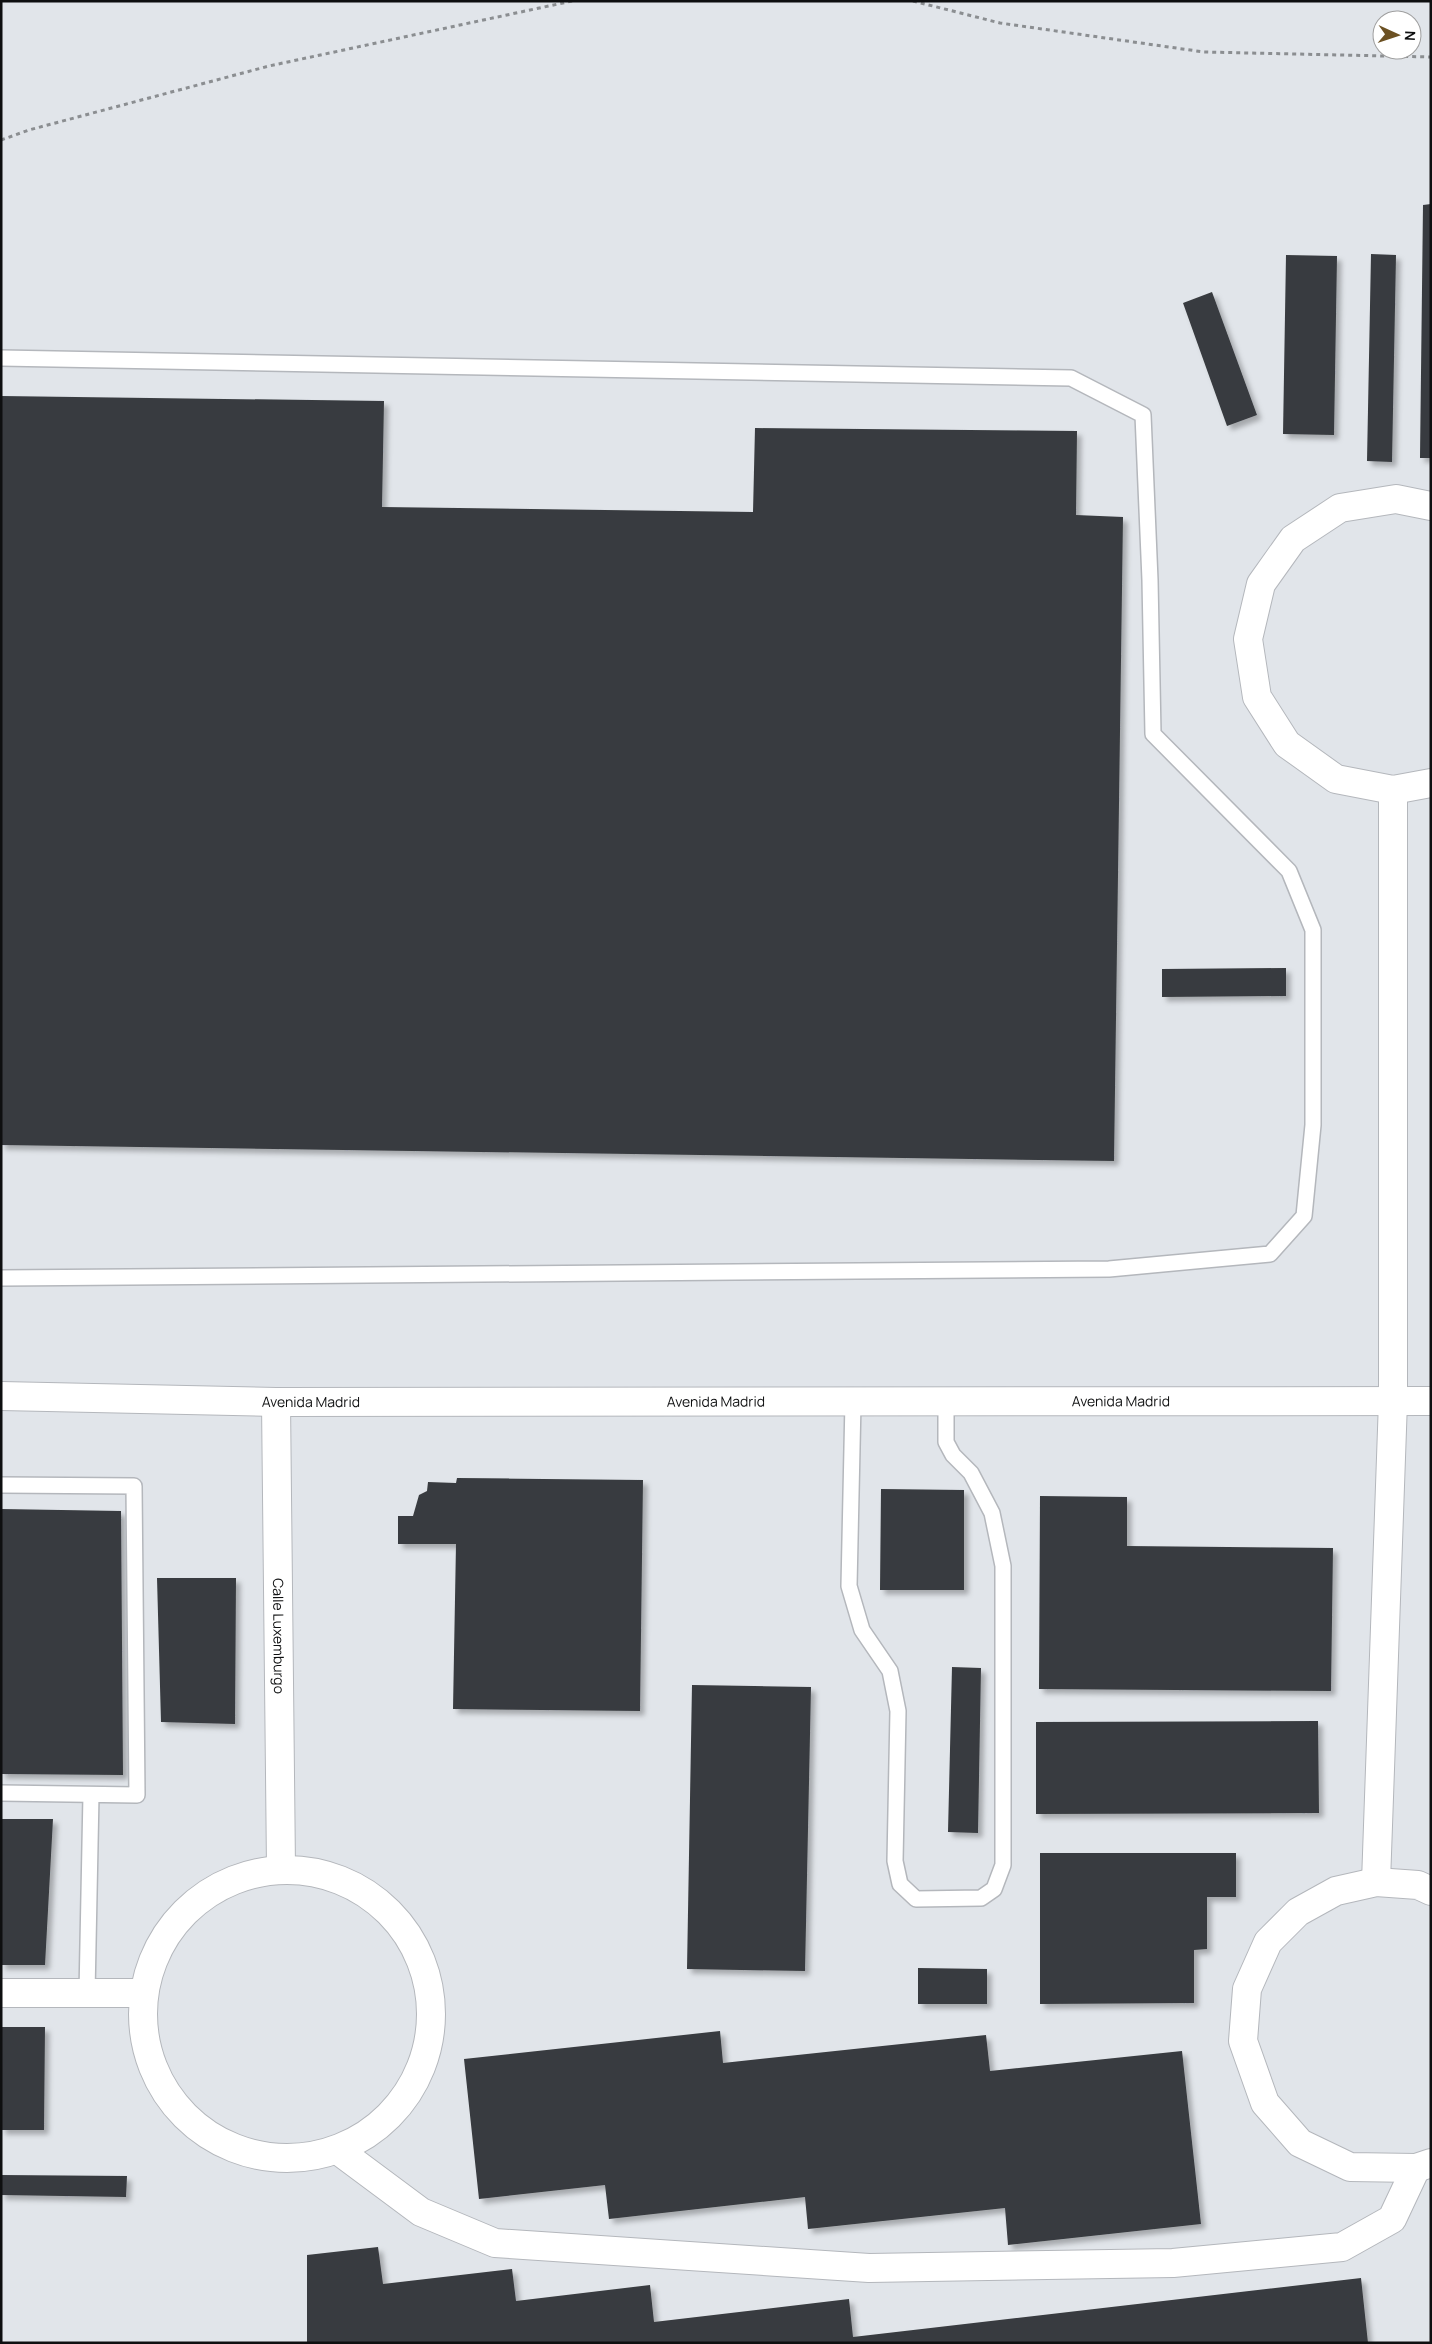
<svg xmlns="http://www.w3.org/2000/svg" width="1432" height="2344" font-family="Manrope,sans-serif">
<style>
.building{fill:#383b3f;filter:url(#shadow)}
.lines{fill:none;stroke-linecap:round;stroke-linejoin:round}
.service-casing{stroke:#b4b7bc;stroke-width:18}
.minor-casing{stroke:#b4b7bc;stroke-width:30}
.path{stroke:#8b8e91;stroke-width:3;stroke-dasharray:4 4;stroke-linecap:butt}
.service{stroke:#fff;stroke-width:15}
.minor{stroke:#fff;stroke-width:28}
.labels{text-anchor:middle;stroke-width:5;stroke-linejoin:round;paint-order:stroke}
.street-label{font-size:14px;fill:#0e0f10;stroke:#fff}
</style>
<defs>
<filter id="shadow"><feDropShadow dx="4.5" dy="4.5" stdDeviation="2.5" flood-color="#0004"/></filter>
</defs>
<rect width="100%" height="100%" fill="#e1e5ea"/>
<path class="building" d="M 1431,204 L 1431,458 L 1420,458 L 1423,205 Z
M 1371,254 L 1396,255 L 1392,462 L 1367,461 Z
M 1286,255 L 1337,256 L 1334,435 L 1283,434 Z
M 1212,292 L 1257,415 L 1227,426 L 1183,303 Z
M 1,396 L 384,401 L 382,507 L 753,512 L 755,428 L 1077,431 L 1076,515 L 1123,517 L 1114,1161 L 1,1145 Z
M 1286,968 L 1286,996 L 1162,997 L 1162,969 Z
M 457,1478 L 643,1480 L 640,1711 L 453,1709 L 456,1544 L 398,1544 L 398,1516 L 413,1516 L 419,1495 L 427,1491 L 428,1482 L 456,1483 Z
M 881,1489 L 964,1490 L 964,1590 L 880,1590 Z
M 1040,1496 L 1127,1497 L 1127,1546 L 1333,1548 L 1331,1691 L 1039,1689 Z
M 1,1509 L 121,1511 L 123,1775 L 1,1774 Z
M 157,1578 L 236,1578 L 235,1724 L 161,1722 Z
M 952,1667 L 981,1668 L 978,1833 L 948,1832 Z
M 692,1685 L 811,1687 L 805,1971 L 687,1969 Z
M 1318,1721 L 1319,1813 L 1036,1814 L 1036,1722 Z
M 1,1819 L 53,1819 L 45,1965 L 1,1965 Z
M 1040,1853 L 1236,1853 L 1236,1897 L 1207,1897 L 1207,1949 L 1194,1950 L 1194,2003 L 1040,2004 Z
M 918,1968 L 987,1969 L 987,2004 L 918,2004 Z
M 1,2027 L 45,2027 L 44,2130 L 1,2130 Z
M 720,2031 L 723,2063 L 986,2035 L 990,2071 L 1182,2051 L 1201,2224 L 1008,2245 L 1005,2208 L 808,2229 L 805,2197 L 609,2219 L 605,2185 L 479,2199 L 464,2059 Z
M 1,2175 L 127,2176 L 126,2197 L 1,2195 Z
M 378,2247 L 383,2284 L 512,2269 L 516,2301 L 650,2285 L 654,2322 L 849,2299 L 853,2337 L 1361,2278 L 1368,2343 L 307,2343 L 307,2255 Z"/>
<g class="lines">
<g class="service-casing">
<path id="service" d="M 1,358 L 1071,378 L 1143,415 L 1150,580 L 1153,734 L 1289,871 L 1313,930 L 1313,1125 L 1304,1216 L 1270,1254 L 1109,1269 L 1,1278
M 853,1402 L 849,1586 L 862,1630 L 890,1671 L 898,1711 L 895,1861 L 900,1884 L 916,1899 L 981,1898 L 994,1889 L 1003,1865 L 1003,1566 L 992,1513 L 971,1473 L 953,1455 L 946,1442 L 946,1402
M 1,1485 L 134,1486 L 137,1795 L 1,1793
M 87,1993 L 91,1795"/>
</g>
<g class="minor-casing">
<g id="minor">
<path d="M 1431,506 L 1396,499 L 1340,508 L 1293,539 L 1261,584 L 1248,639 L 1257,697 L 1287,744 L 1336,779 L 1393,790 L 1431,783"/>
<path id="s1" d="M 1,1396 L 276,1402 L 1431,1401"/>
<path id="s2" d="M 276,1402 L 281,1868"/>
<circle cx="287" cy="2014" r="144"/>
<path d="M 1376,1882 L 1393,1401 L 1393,790"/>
<path d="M 1431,1891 L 1418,1885 L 1376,1882 L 1336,1891 L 1298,1912 L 1268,1942 L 1247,1989 L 1243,2041 L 1265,2103 L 1300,2143 L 1350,2167 L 1416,2168 L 1431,2163"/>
<path d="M 1,1993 L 143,1993"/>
<path d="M 339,2151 L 421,2212 L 495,2243 L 869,2268 L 1173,2263 L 1342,2247 L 1392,2219 L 1416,2168"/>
</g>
</g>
<path class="path" d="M 913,1 L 1000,23 L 1204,52 L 1431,57
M 1,140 L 29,130 L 269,66 L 572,1"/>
<use href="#service" class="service"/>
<use href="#minor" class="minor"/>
</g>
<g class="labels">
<g class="street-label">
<text dy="5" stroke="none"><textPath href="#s1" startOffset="1120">Avenida Madrid</textPath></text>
<text dy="5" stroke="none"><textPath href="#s1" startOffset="310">Avenida Madrid</textPath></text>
<text dy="5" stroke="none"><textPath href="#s1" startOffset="715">Avenida Madrid</textPath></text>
<text dy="5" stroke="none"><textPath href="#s2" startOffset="234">Calle Luxemburgo</textPath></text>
</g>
</g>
<rect width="1432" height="2344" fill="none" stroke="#0e0f10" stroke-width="5"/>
<g transform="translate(1397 35) rotate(93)"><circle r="24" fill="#ffffff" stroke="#9f9f9f"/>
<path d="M0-4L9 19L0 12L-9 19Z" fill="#6c5123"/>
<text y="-8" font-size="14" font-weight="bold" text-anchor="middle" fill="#0e0f10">N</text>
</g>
</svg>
